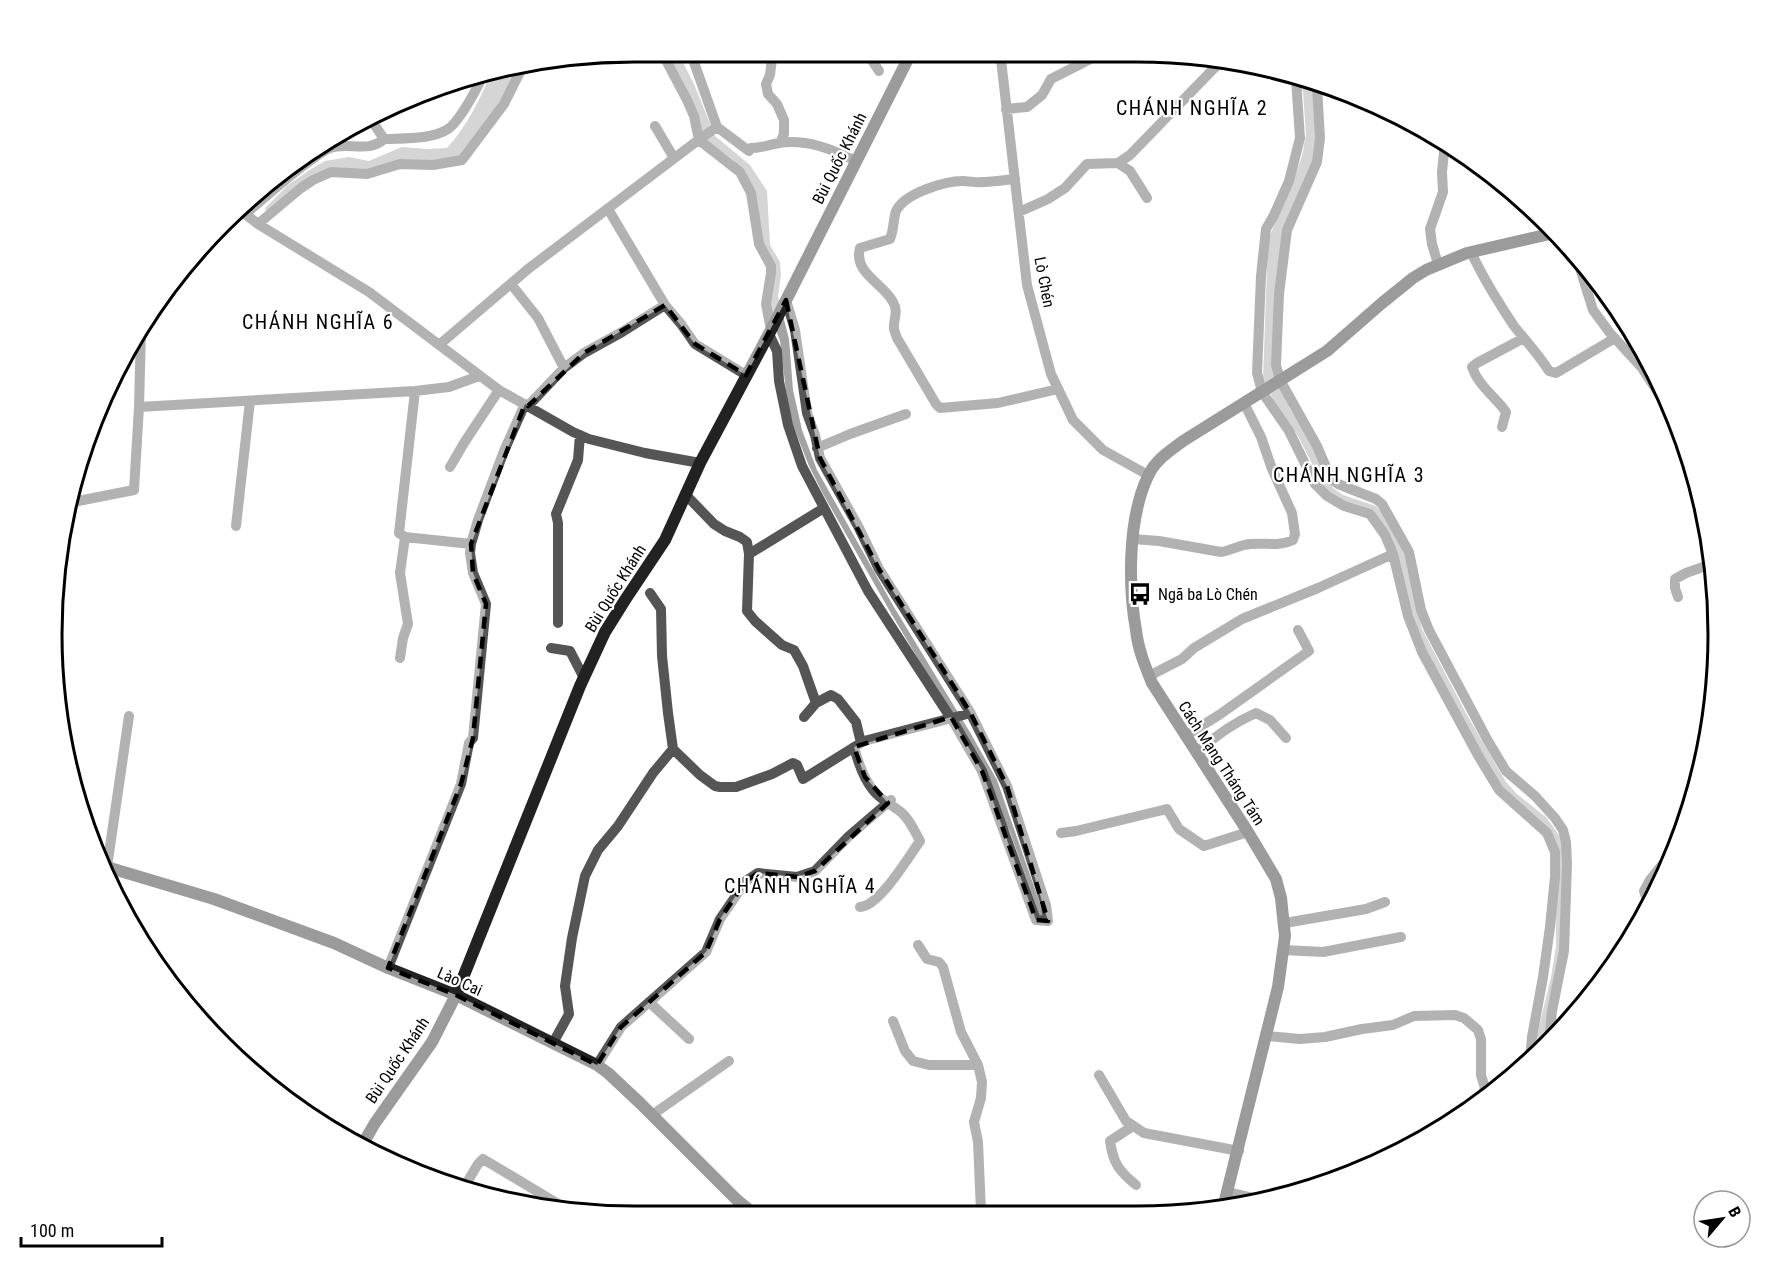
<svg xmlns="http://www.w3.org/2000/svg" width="1770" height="1267" font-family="'Roboto Condensed',sans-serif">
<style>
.water{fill:#a3a3a3}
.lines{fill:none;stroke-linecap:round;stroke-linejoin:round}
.street{stroke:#555;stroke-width:10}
.secondary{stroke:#222;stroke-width:12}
.marked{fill:none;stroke:#000;stroke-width:4.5;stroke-dasharray:12 8;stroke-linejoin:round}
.labels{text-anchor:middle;stroke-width:4.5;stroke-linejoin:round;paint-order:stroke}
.street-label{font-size:16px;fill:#000;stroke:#fff}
.poi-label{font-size:16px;fill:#000;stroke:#fff;text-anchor:start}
.quarter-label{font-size:20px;letter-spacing:1.5px;fill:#000;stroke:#fff}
.rim{fill:none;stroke:#000;stroke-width:3}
</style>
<rect width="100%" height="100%" fill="#fff"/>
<path class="water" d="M 666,51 L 677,51 L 694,84 L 715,136 L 750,165 L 767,191 L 770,245 L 780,262 L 781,275 L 778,296 L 789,339 L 793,390 L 802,430 L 817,470 L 894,607 L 971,734 L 997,780 L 1042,909 L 1044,918 L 1040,917 L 1010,832 L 929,677 L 892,615 L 823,494 L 809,466 L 789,415 L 780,341 L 769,311 L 771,287 L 746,172 L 731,158 L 708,142 L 700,129 L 690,98 Z
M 518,66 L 501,101 L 460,155 L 454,158 L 368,171 L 332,170 L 266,211 L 265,208 L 288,185 L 311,169 L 325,161 L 349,157 L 369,161 L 402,147 L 427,149 L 447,148 C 467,126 481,98 492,70 Z
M 1300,81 L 1312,85 L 1318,144 L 1307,184 L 1281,240 L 1275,372 L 1290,409 L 1305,432 L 1333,488 L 1343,495 L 1376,506 L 1387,517 L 1408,562 L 1422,629 L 1467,715 L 1506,782 L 1517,794 L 1547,818 L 1562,840 L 1563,946 L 1544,1036 L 1544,1046 L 1536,1055 L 1537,1035 L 1551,977 L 1556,946 L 1555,844 L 1499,787 L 1429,661 L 1380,522 L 1327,493 L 1298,436 L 1277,407 L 1263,379 L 1268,240 L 1294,178 L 1302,156 L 1306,134 L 1303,93 Z"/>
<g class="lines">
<path class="street" d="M 661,51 L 687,100 L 694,116 L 699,140 L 740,172 L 751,193 L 759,244 L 771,266 L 771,273 L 766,304 L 771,330
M 690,51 L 717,127 L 749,151 L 751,148 C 761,148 769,145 779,143 C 807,139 832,149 856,161
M 773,51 L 770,75 L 766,84 L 768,94 L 777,104 L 784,120 L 784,134 L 780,143
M 866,51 L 879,71
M 1000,51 L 1027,285 L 1051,374 L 1073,420 L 1103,450 L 1148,475
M 1296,79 L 1300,138 L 1289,181 L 1274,215 L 1266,229 L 1261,276 L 1257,373 L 1262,392 L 1289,431 L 1315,484 L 1327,496 L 1344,506 L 1370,514 L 1385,535 L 1393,554 L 1408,616 L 1422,652 L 1479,757 L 1499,790 L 1547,833 L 1555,852 L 1555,877 L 1550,927 L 1543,977 L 1532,1037 L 1530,1061
M 1317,87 L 1320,138 L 1317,162 L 1287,230 L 1279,294 L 1276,365 L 1280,380 L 1317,446 L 1331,479 L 1338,484 L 1376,499 L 1382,504 L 1409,552 L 1421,610 L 1429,630 L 1488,741 L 1506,771 L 1535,796 L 1555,818 L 1563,830 L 1566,842 L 1567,864 L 1564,951 L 1552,1011 L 1549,1041
M 1006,109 L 1027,107 L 1042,95 L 1051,79 L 1106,51
M 655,126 L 674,158
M 384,139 C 403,138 431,140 448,129 C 460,121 479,85 485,71
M 1118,163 L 1130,171 L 1147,198
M 1015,179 C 1004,180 993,182 982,182 C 976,183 969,181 963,181 C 945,181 905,193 896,211 C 893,220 894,230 890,239 L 860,248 C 853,273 883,283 893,302 C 899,312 893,319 894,329 C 895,333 896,335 897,338 L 936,404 L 940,408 L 998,403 L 1058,389
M 608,209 L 665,305 L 681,324 L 695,344 L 746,375
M 240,210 L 258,224 L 369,292 L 499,390 L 573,432 L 589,439 L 645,453 L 700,463
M 1019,212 L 1048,199 L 1065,188 L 1087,164 L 1118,163 L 1130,155 L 1222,60
M 245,214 C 266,197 285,179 307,163 C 314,158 321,152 330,148 C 348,141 368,154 384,139 L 372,121
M 258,224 L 301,188 L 313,180 L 331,172 L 367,174 L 400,164 L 433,165 L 462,160 L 504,104 L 523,66
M 1574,249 L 1593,310 L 1610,333 L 1642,368 L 1659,394 L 1669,413 L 1680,437 L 1701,501
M 1471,252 C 1483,278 1498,302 1514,326 C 1526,341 1539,355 1549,371 L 1556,373 L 1615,338
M 1438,264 L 1432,244 L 1430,229 L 1443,192 L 1442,172 L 1445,143
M 511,284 L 538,318 L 564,368
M 141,331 L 139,407 L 415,391 L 449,387 L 479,376
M 769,334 L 777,351 L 779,381 L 788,425 L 802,466 L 868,591 L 954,723 L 982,771 L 1036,920 L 1048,921 L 1046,905 L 1007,786 L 970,712 L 879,569 L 858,526 L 820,458 L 815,435 L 807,413 L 795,330 L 786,300
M 439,345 L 528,269 L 701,138 L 717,127
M 415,391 L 399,533 L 405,537 L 471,544
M 528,406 L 564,368 L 584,353 L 622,332 L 665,305
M 1502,427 L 1506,412 C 1495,396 1479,387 1472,367 L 1477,363 L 1524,338
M 817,448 L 850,434 L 906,414
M 450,467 L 464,443 L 499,390
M 685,494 L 714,524 L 725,531 L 740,537 L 747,542 L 749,554
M 73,502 L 134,490 L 139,407
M 236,526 L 250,401
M 1133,539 L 1159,541 L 1221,552 C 1229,551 1236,547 1244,545 C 1261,541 1277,548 1293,540 L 1295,534 L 1292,513 L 1272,469 L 1261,437 L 1244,403
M 650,593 L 661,609 L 662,656 L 668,713 L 673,749 L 700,775 L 715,786 L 720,787 L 736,787 L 772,774 L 793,763 L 797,765 L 803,779 L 864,741 L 967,714
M 1678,597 L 1675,588 L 1675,579 L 1686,573 L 1714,563
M 558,623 L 558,523 L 556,514 L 578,460 L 580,435
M 551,648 L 570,651 L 584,678
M 400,658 L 403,638 L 408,624 L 400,573 L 405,537
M 1149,676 L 1182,659 L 1194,648 L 1242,619 L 1318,588 L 1393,554
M 816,703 L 831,695 L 838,699 L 856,722 L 861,743
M 1712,708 C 1710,690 1706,675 1717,661
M 804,717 L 816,703 L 803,666 L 794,650 L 782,645 L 755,621 L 747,611 L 749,554 L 824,508
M 1185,736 L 1219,715 L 1309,651 L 1298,630
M 854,747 C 858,762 863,778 873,790 C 880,800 893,805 902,813 C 910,820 915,832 920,841 C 909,856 879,907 860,907
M 1196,753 C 1215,736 1233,723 1256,713 L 1270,720 L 1286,738
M 1061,833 L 1076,831 L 1167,809 L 1179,829 L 1204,846 L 1248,832
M 107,867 L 129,716
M 1652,903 L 1647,900 L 1644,891 L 1650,880 L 1675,849
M 1285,923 L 1366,909 L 1385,902
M 918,945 L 927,959 L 939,962 L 943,967 L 961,1032 L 978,1065 L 982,1082 L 981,1098 L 974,1122 L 978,1142 L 981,1212
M 1284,950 L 1323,952 L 1401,937
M 388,968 L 461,784 L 469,743 L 473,738 L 486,604 L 473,573 L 470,553 L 471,544 L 478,520 L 504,451 L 525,404
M 649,1002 L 689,1039
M 893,1021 L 905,1051 L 913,1061 L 929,1065 L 978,1065
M 1267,1036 L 1300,1039 L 1325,1037 L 1362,1029 L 1393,1025 L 1414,1016 L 1455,1015 L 1464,1018 L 1478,1030 L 1481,1039 L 1481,1075 L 1485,1088 L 1482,1097
M 553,1043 L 569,1014 L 565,986 L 572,938 L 585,876 L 598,850 L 618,826 L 653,773 L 673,749
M 597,1065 L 621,1027 L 706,952 L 720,919 L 746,881 L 758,873 L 797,877 L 815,871 L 849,836 L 891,800
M 1099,1075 L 1126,1121 L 1144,1133 L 1239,1151
M 652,1115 L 729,1061
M 1133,1126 L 1110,1141 C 1113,1163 1119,1171 1136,1185
M 463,1189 L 478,1164 L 483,1159 L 570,1211
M 1228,1192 L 1254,1198"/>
<path class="secondary" d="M 100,865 L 214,899 L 334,943 L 388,968 L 456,995 L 597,1065 L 608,1073 L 640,1103 L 737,1200 L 754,1214
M 361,1147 L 375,1123 L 432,1042 L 456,995 L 580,686 L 605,632 L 625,600 L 665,540 L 700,463 L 771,330 L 912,51
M 1223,1208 L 1278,987 L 1285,936 L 1281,898 L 1276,879 L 1248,832 L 1152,683 C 1145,666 1138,649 1136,630 C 1128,585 1128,518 1148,476 C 1155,460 1170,451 1183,441 L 1327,351 L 1382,303 L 1413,278 L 1426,270 L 1467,253 L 1554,233"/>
</g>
<path d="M0 0H1770V1267H0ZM 786,300 L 820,458 L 879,569 L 970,712 L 1007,786 L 1048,921 L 1036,920 L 982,771 L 951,717 L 854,747 L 865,777 L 888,803 L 815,871 L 797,877 L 758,873 L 746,881 L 720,919 L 706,952 L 621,1027 L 597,1065 L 456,995 L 388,968 L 461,784 L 473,738 L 486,604 L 473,573 L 471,544 L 525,404 L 528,406 L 584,353 L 665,305 L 695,344 L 746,375 Z" fill="#fff" fill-opacity=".55" fill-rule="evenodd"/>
<path class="marked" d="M 786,300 L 820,458 L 879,569 L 970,712 L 1007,786 L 1048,921 L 1036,920 L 982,771 L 951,717 L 854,747 L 865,777 L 888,803 L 815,871 L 797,877 L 758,873 L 746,881 L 720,919 L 706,952 L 621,1027 L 597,1065 L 456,995 L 388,968 L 461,784 L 473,738 L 486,604 L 473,573 L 471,544 L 525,404 L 528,406 L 584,353 L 665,305 L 695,344 L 746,375 Z"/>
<defs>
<g id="bus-bare" transform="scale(1.8)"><path d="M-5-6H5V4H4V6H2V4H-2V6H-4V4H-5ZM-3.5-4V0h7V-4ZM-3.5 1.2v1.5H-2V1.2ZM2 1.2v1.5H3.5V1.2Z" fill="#000" stroke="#fff" stroke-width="2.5" paint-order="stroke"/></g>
</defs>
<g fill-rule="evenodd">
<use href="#bus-bare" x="1140" y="594"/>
</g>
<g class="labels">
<g class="street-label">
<text transform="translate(839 158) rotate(-63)" y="6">Bùi Quốc Khánh</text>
<text transform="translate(1045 282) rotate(79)" y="6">Lò Chén</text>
<text transform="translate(615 588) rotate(-58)" y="6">Bùi Quốc Khánh</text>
<text transform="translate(1222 763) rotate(57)" y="6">Cách Mạng Tháng Tám</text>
<text transform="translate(460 981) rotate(24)" y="6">Lào Cai</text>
<text transform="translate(397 1060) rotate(-56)" y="6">Bùi Quốc Khánh</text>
</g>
<g class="poi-label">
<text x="1158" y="600">Ngã ba Lò Chén</text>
</g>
<g class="quarter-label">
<text x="1192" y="115">CHÁNH NGHĨA 2</text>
<text x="318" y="329">CHÁNH NGHĨA 6</text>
<text x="1349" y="482">CHÁNH NGHĨA 3</text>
<text x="800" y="893">CHÁNH NGHĨA 4</text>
</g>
</g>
<path d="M0 0H1770V1267H0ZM634 62H1136A572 572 0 0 1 1708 634V634A572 572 0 0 1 1136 1206H634A572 572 0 0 1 62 634V634A572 572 0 0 1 634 62Z" fill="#fff" fill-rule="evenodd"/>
<path class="rim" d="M634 62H1136A572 572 0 0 1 1708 634V634A572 572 0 0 1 1136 1206H634A572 572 0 0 1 62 634V634A572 572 0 0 1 634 62Z"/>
<g transform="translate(1722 1219) rotate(61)"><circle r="28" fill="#ffffff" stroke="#999999" stroke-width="1.5"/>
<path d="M0-4.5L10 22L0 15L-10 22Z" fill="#000000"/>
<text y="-9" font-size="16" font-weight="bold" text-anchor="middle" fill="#000000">B</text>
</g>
<path d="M21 1237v9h141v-9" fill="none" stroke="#000000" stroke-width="3"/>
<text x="30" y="1237" font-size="18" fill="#000000" stroke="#ffffff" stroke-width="4.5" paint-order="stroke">100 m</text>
</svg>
